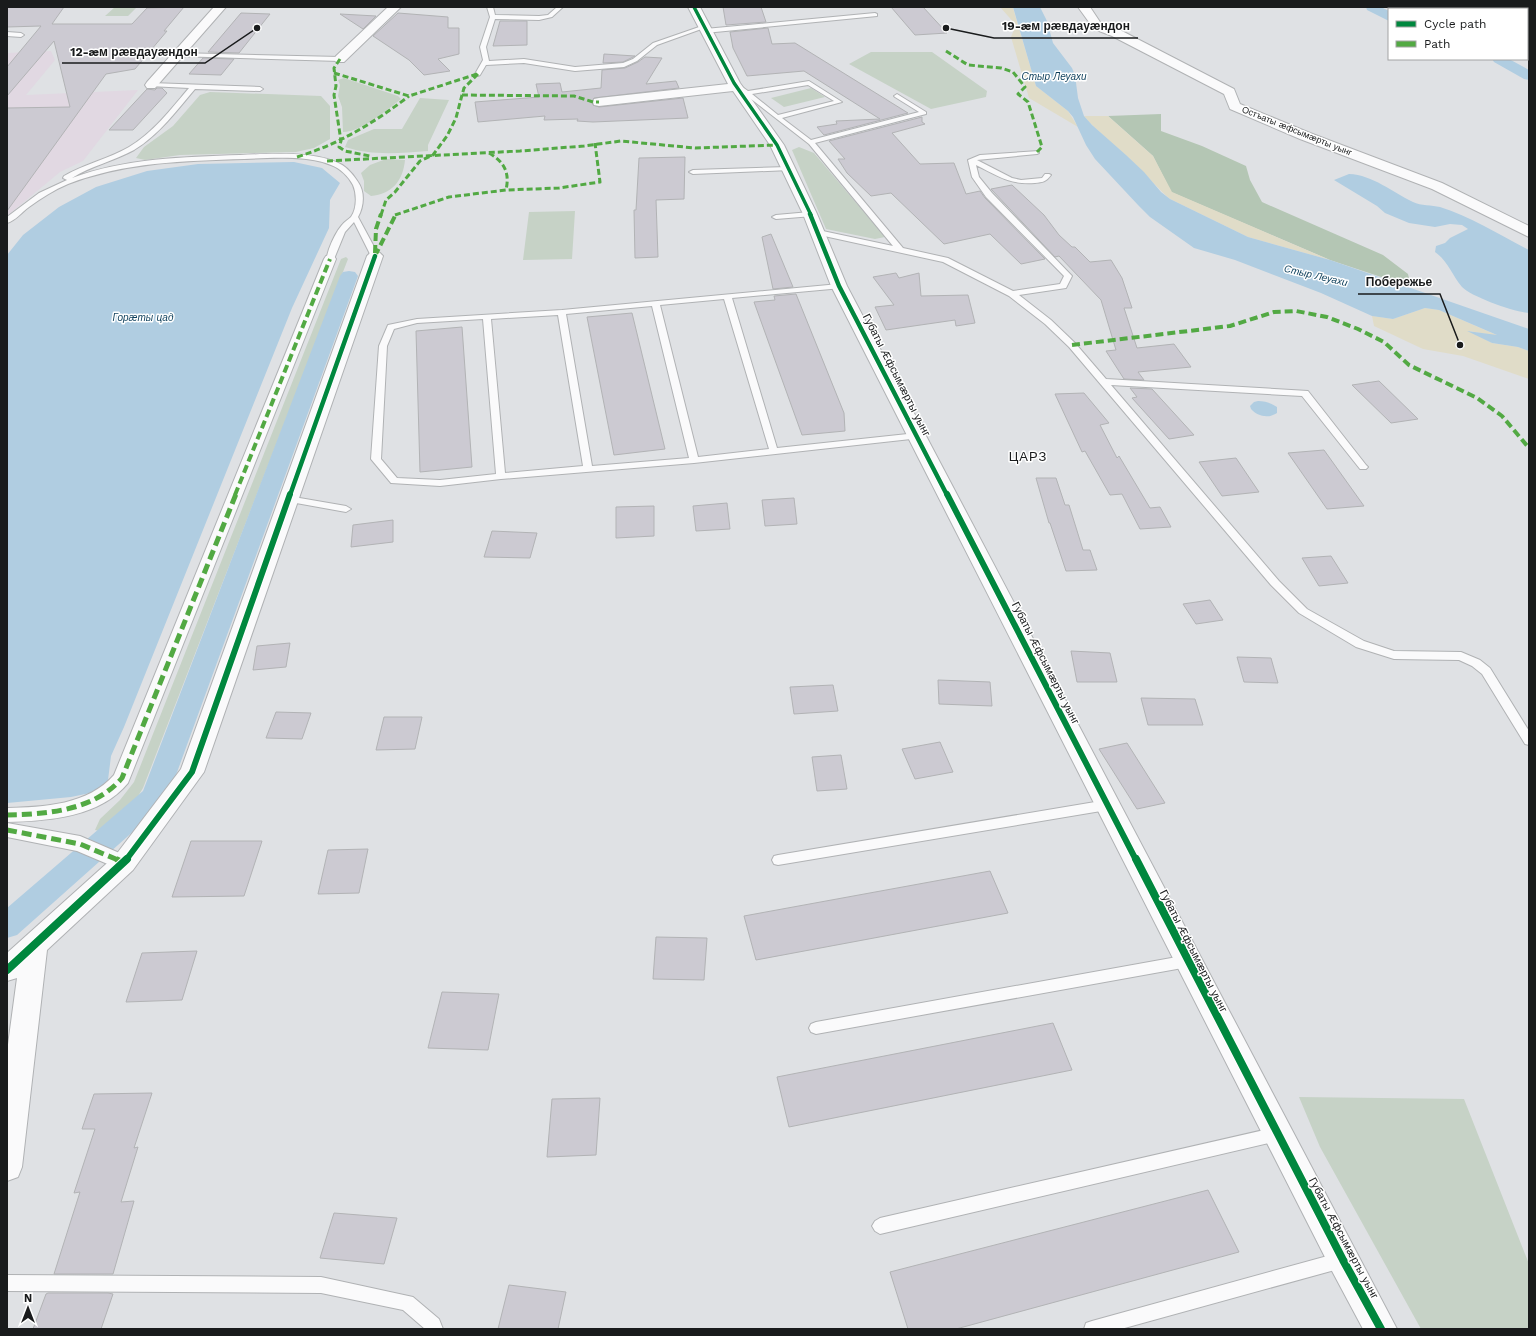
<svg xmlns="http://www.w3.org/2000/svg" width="1536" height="1336" font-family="'Work Sans',sans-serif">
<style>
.industrial{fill:#e1d8e2}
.green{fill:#c6d2c6}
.forest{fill:#b4c6b4}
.sand{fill:#e0dcc8}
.water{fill:#b0cde1}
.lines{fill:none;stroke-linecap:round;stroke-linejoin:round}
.canal{fill:#b0cde1;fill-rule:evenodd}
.building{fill:#cccad2;stroke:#b2b3b5}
.service-casing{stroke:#b0b2b4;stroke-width:2}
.pedestrian-casing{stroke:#b0b2b4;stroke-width:2}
.minor-casing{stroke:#b0b2b4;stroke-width:2}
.service{fill:#fafafb;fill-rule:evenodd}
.pedestrian{fill:#fafafb;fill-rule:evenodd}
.minor{fill:#fafafb;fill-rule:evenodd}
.quiet-far3{stroke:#52a943;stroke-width:3;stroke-dasharray:6 3;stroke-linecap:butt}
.quiet-far2{stroke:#52a943;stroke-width:4;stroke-dasharray:8 4;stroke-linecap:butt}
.quiet-far1{stroke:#52a943;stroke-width:5;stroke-dasharray:10 5;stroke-linecap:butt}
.quiet{stroke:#52a943;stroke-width:6;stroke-dasharray:13 6;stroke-linecap:butt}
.cycleway-far3-casing{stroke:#fff;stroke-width:5}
.cycleway-far2-casing{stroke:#fff;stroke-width:6}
.cycleway-far1-casing{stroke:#fff;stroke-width:8}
.cycleway-casing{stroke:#fff;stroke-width:10}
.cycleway-far3{stroke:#00873e;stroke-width:3.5}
.cycleway-far2{stroke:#00873e;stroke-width:4.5}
.cycleway-far1{stroke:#00873e;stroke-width:6}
.cycleway{stroke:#00873e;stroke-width:8}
.labels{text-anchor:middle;stroke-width:3;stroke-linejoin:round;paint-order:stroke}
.far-street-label{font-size:9px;fill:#191b1c;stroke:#fff}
.far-water-label{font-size:10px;font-style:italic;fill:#0d3f5b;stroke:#fff}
.street-label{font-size:11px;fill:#191b1c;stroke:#fff}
.quarter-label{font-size:13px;letter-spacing:1px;fill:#191b1c;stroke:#fff}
.leader{fill:none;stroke:#191b1c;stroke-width:1.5}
.callout-dot{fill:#191b1c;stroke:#fff;stroke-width:1.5}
.callout-label{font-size:12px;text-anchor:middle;font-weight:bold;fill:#191b1c;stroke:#fff;stroke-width:3;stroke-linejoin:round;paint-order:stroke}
</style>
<rect width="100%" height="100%" fill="#dfe1e4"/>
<path class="industrial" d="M 51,51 L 55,60 L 26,95 L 138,90 L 83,161 L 60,172 L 7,216 L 7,53 Z"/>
<path class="green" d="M 115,7 L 137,7 L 128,16 L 105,16 Z
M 871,52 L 932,52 L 987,91 L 986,97 L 931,109 L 849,64 Z
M 344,78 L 398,96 L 401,99 C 387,110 361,132 343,132 L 342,107 L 338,96 L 340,85 L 338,80 Z
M 811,88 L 825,97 L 784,107 L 771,98 Z
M 210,92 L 321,96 L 330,106 L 330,139 L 314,148 L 296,152 L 180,155 L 145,160 L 136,158 L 144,147 L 173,126 L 200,95 Z
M 420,98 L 449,100 L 428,145 L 428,151 C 400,153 372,156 345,147 L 348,140 L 374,129 L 402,129 Z
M 799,147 L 814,153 L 885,237 L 875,239 L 826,229 L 792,150 Z
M 386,159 L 405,160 C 403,181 392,194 371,196 L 364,191 L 364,181 L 361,173 L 370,165 Z
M 575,211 L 572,259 L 523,260 L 529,212 Z
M 346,257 L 348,259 L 143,788 L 132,806 L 104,832 L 95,830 L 100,819 L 120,800 L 134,782 L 341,259 Z
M 1299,1097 L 1464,1099 L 1529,1264 L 1529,1329 L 1421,1329 L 1320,1147 Z"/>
<path class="forest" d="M 1161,114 L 1161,131 L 1202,146 L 1246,166 L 1250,180 L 1262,202 L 1383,255 L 1408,274 L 1411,287 L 1330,260 L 1171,192 L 1153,156 L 1108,116 Z"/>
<path class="sand" d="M 1000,7 L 1013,8 L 1036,86 L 1068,111 L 1078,127 L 1029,98 L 1011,37 L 1016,25 Z
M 1084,116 L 1108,116 L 1153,156 L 1172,192 L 1330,260 L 1248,237 L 1170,199 C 1157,188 1146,174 1133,162 C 1117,146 1098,133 1084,116 Z
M 1425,308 L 1439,310 L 1499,336 L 1469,331 L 1492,343 L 1518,347 L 1529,351 L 1529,379 L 1463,356 L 1423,349 L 1374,326 L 1372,316 L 1393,319 Z"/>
<path class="water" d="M 1013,7 L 1040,7 L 1047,21 L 1053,43 L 1072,68 L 1075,75 L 1078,98 L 1084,116 L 1092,125 L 1126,155 L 1144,172 L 1161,192 L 1170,199 L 1248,237 L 1330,260 L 1529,329 L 1529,351 L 1518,347 L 1492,343 L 1467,331 L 1497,335 L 1439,310 L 1425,308 L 1393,319 L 1372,316 L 1321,293 L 1235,260 L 1194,248 L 1150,217 L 1138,205 L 1095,159 L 1086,145 L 1073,117 L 1068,111 L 1036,86 Z
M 294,162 L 322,168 L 340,183 L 330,200 L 329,228 L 292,308 L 124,727 L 111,756 L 108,780 L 95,792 L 71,797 L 7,803 L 7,255 L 23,235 L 59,207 L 96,187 L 147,171 L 198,164 Z
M 1349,174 C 1373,175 1392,192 1413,202 C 1421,206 1432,205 1440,207 C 1470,216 1501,236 1529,250 L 1529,313 C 1514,312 1472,297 1462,287 C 1452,275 1448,261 1435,252 L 1436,246 L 1445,243 L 1450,238 L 1468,229 L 1462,225 L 1450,224 L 1435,227 L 1409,223 L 1385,213 L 1377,206 L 1334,180 Z
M 1258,401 C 1265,401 1271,403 1277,407 L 1277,413 C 1268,419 1257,416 1251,409 L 1250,406 L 1254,402 Z"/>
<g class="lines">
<path class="canal" d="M 1366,7 L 1381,7 L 1389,11 L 1389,21 L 1367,10 Z
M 1492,59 L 1509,59 L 1529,70 L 1529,80 L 1524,79 L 1494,62 Z
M 349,271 L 355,272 L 358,276 L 168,797 L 164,804 L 17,935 L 7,938 L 7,908 L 143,791 L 340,276 L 343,272 Z"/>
</g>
<path class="building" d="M 7,7 L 64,7 L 52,24 L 132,24 L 147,8 L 184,7 L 164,31 L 167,31 L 135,69 L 106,74 L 7,211 L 7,108 L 70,107 L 54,41 L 7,96 L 7,67 L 41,26 L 7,27 Z
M 723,7 L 761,7 L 766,22 L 726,25 Z
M 891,7 L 923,7 L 947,33 L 915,35 Z
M 241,13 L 270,14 L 239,53 L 208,52 Z
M 398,13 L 448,17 L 448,28 L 459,28 L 459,54 L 438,59 L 450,71 L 424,75 L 409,60 L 373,36 Z
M 340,14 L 376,16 L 363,29 Z
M 500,21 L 527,21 L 527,45 L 493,46 Z
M 768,28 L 772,44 L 795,43 L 908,113 L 824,135 L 817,127 L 837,124 L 836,121 L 880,119 L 804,71 L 747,76 L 733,48 L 730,32 Z
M 604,54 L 635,56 L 623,62 L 603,63 Z
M 645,57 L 662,58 L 646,84 L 676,81 L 679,88 L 594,98 L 592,102 L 593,105 L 599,107 L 683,98 L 688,118 L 593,122 L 577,121 L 578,119 L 544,120 L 545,116 L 478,122 L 475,102 L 539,97 L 536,84 L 560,83 L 562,92 L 601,88 L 602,70 L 625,68 L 638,62 Z
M 203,58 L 234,59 L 221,75 L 189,74 Z
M 157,88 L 162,88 L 167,93 L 133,130 L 109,130 L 147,89 L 155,90 Z
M 922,117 L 922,122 L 925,124 L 892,133 L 920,164 L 954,163 L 966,194 L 980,191 L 985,198 L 1045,259 L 1021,264 L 990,234 L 944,244 L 891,193 L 871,196 L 847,173 L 838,159 L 845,159 L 829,141 Z
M 685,157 L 684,199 L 656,200 L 658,257 L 635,258 L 634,210 L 636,210 L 639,158 Z
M 1012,185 L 1044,215 L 1059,235 L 1072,247 L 1075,247 L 1090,262 L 1111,260 L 1122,278 L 1132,308 L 1124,308 L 1137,348 L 1174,344 L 1191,367 L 1138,372 L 1144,380 L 1124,379 L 1106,351 L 1116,350 L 1101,300 L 1059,256 L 1055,257 L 991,189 Z
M 771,234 L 793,287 L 773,289 L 762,237 Z
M 896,273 L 899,278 L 919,273 L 921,296 L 968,295 L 975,323 L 956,326 L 955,320 L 886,330 L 875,307 L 894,305 L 873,277 Z
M 796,294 L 844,413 L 845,431 L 802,435 L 754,302 L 775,300 L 774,296 Z
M 632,313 L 665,449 L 614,455 L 587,317 Z
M 462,327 L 472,467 L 420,472 L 416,331 Z
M 1379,381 L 1418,419 L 1391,423 L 1352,385 Z
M 1130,388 L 1152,389 L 1194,435 L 1169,439 L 1132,398 L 1137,397 Z
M 1084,393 L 1109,423 L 1100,425 L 1117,458 L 1119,456 L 1150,508 L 1160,507 L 1171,527 L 1140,529 L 1122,494 L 1110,495 L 1085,451 L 1082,452 L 1055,394 Z
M 1324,450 L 1364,506 L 1327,509 L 1288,453 Z
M 1236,458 L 1259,492 L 1222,496 L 1199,462 Z
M 1036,478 L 1056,478 L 1065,505 L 1069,505 L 1083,550 L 1090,550 L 1097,570 L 1066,571 L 1050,523 L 1049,523 Z
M 794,498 L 797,524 L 765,526 L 762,500 Z
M 727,503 L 730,529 L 696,531 L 693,506 Z
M 654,506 L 654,536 L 616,538 L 616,507 Z
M 393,520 L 393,542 L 351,547 L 353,525 Z
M 492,531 L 537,533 L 530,558 L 484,557 Z
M 1331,556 L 1348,583 L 1319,586 L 1302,558 Z
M 1210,600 L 1223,620 L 1196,624 L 1183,604 Z
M 290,643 L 286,667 L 253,670 L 257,646 Z
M 1071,651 L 1110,653 L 1117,682 L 1077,682 Z
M 1237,657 L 1271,658 L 1278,683 L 1244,682 Z
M 938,680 L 990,682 L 992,706 L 939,704 Z
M 833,685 L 838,711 L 794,714 L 790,687 Z
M 1141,698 L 1195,699 L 1203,725 L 1148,725 Z
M 276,712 L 311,713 L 302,739 L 266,738 Z
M 384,717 L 422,717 L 415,749 L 376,750 Z
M 940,742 L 953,772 L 915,779 L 902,749 Z
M 1127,743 L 1165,803 L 1137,809 L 1099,749 Z
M 841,755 L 847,789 L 817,791 L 812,757 Z
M 191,841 L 262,841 L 244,896 L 172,897 Z
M 368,849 L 359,893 L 318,894 L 328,850 Z
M 990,871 L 1008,913 L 756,960 L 744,916 Z
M 656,937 L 707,938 L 704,980 L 653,979 Z
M 197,951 L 182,1000 L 126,1002 L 142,953 Z
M 442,992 L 499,994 L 488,1050 L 428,1048 Z
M 1053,1023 L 1072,1070 L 789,1127 L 777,1077 Z
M 152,1093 L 134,1148 L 138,1147 L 121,1202 L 134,1201 L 113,1274 L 54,1274 L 80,1192 L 74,1193 L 95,1129 L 82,1129 L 94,1094 Z
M 600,1098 L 596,1155 L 547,1157 L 552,1099 Z
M 1208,1190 L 1239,1252 L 956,1329 L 908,1329 L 890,1272 Z
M 334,1213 L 397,1218 L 384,1264 L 320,1258 Z
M 509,1285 L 566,1292 L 558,1329 L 498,1329 Z
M 48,1293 L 108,1293 L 113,1294 L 101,1329 L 33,1329 L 46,1294 Z"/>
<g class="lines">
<g class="service-casing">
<path id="service" d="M 487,7 L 493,7 L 495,15 L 539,16 L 548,15 L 557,7 L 563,7 L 552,17 L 539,20 L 495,19 L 486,47 L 489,61 L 524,59 L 575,67 L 623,63 L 633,59 L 653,43 L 702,26 L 707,27 L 657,45 L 637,61 L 624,67 L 575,71 L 524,63 L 486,65 L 480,75 L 478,76 L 475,74 L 483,60 L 480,47 L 490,17 Z
M 875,13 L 877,14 L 877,16 L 705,33 L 702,31 L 705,29 Z
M 7,32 L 21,33 L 24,35 L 21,37 L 7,36 Z
M 178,53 L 340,57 L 343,59 L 340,61 L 176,56 L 175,55 Z
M 809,81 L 842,102 L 782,118 L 811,140 L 919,112 L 895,97 L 894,96 L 897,94 L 926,112 L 926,114 L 815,143 L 903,248 L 948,258 L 1013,291 L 1060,284 L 1064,276 L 986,197 L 972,177 L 968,160 L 980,155 L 1039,151 L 1039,153 L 1037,154 L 977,160 L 1012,178 L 1021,180 L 1042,178 L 1045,174 L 1049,174 L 1051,175 C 1046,182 1043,182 1035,183 C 1010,185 998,176 976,165 L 979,177 L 992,193 L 1072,276 L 1066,288 L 1019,295 L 1051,320 L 1075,343 L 1106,379 L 1308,391 L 1366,465 L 1368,467 L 1366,469 L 1360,469 L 1302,396 L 1111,385 L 1279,581 L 1307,609 L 1364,641 L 1394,651 L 1461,652 L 1480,660 L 1490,668 L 1529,731 L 1529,745 L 1525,744 L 1482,674 L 1472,666 L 1459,660 L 1394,659 L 1356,647 L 1299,613 L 1271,585 L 1069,347 L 1045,324 L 1009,296 L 943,262 L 815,234 L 815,230 L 818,230 L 893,246 L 809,144 L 733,85 L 738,84 L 748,91 ZM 808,85 L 834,101 L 778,115 L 752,94 Z
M 151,83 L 260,87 L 263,89 L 260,91 L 195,89 C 177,110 159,135 134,150 C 114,161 91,166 72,178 C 126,158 183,157 240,155 C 267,154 310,151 336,162 C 345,165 353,174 358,182 C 365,192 364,206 358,217 L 379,256 L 378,258 L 375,258 L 371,256 L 354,222 L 345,232 L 334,259 L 330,261 L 327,261 C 326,257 328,253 329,249 C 332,241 336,232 342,225 C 344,222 348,220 351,217 C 357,209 357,194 353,185 C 349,177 340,168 331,165 C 309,155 268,158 244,159 C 184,161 125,162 68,184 C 54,190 41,198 29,207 C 22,212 15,221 7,223 L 7,217 L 39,193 L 67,180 L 63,178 L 64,176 C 85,164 108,159 129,147 C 153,133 171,109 189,88 L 149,86 L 148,85 Z
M 788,167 L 792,169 L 790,170 L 693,174 L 689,172 L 693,170 Z
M 810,212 L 813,212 L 813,216 L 776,219 L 772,217 L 776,215 Z
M 839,284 L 843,286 L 842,288 L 732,298 L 777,448 L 917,433 L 920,434 L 922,436 L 920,438 L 694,463 L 501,479 L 440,486 L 391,483 L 371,459 L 379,346 L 388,325 L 417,319 L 562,310 ZM 724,299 L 769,449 L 698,457 L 660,305 ZM 652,306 L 689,458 L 592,466 L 566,314 ZM 558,315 L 583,466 L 505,473 L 491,319 ZM 483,319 L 496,474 L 440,480 L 397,478 L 381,459 L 387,346 L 394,329 L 417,323 Z
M 288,496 L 346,506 L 351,509 L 346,512 L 285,501 L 283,499 Z
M 1107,800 L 1111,802 L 1113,805 L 1111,808 L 1107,810 L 778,865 L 774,864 L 772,860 L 774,856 L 778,855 Z
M 1188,955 L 1193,957 L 1195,961 L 1193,965 L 1188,967 L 816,1034 L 811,1032 L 809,1028 L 811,1024 L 816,1022 Z
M 1277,1127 L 1282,1129 L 1284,1134 L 1282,1139 L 1277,1141 L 880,1234 L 875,1231 L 872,1226 L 875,1221 L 880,1218 Z
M 1342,1252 L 1348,1254 L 1350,1260 L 1348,1266 L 1342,1268 L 1121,1329 L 1084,1329 L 1086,1323 L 1092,1321 Z
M 7,1275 L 321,1277 L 413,1297 L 439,1319 L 443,1329 L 425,1329 L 403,1310 L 321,1293 L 7,1291 Z"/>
</g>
<g class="pedestrian-casing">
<path id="pedestrian" d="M 330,255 L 334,256 L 336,259 L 128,783 C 100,817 49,821 7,822 L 7,808 C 44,807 88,805 114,775 L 324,259 L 326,256 Z
M 7,823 L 80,836 L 131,858 L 134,863 L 131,868 L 124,871 L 77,851 L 7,837 Z"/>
</g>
<g class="minor-casing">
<path id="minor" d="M 214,7 L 226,7 L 155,88 L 147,88 L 145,85 L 147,82 Z
M 388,7 L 401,7 L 344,62 L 336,62 L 334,59 L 336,56 Z
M 688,7 L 700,7 L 740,83 L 784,145 L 817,214 L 847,286 L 1397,1329 L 1363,1329 L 1332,1271 L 831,286 L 803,214 L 770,145 L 733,91 L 599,106 L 594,105 L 593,102 L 594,99 L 599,98 L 728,84 Z
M 1078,7 L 1090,7 L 1102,25 L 1120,30 L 1234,89 L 1240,104 L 1310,133 L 1442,183 L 1529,226 L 1529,237 L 1432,189 L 1300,139 L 1230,109 L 1224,94 L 1112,36 L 1094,29 Z
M 1516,7 L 1529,7 L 1529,11 L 1527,12 L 1527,9 L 1514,9 Z
M 1527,28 L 1529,29 L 1529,37 L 1527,36 Z
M 375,251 L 380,253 L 383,256 L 204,772 L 133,870 L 47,950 L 22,1167 L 18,1177 L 7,1181 L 7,1052 L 17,978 L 7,981 L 7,953 L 115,856 L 181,769 L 367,256 L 370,253 Z"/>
</g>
<use href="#service" class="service"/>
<use href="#pedestrian" class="pedestrian"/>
<use href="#minor" class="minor"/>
<path class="quiet-far3" d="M 946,51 L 968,65 L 1001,68 L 1013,72 L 1025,87 L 1018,94 L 1028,102 L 1042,147 L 1037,152
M 340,59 L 334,68 L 336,86 L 334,95 L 341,141 L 339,147 L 345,151 L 370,156
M 334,73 L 409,96 L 477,74
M 478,74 L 464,88 L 462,95 L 574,96 L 593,102 L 599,102
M 489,153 C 504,162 510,172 506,190
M 297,157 C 339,144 374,123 409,96
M 327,161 L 520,151 L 584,146 L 621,141 L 695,148 L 777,145
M 381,215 L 386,200 L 395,192 L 420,161 L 433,155 L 447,136 L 456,118 L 462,95
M 395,215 L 449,197 L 506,190 L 559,188 L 600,182 L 595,143"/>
<path class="quiet-far2" d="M 375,253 L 376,229 L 381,214
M 375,256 L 396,214
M 1072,345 L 1230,326 L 1274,312 L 1296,311 L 1327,317 L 1358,329 L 1384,342 L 1409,365 L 1477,398 L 1502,416 L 1529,448
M 235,495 L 330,259"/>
<path class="quiet-far1" d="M 7,815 C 47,814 94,811 122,778 L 236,494
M 7,830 L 80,844 L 118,860"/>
<path class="quiet" d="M 116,859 L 124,863"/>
<g class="cycleway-far3-casing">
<path id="cycleway-far3" d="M 694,7 L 734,83 L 777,145 L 811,215"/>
</g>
<g class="cycleway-far2-casing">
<path id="cycleway-far2" d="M 810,214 L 839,286 L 947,495
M 290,495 L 375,256"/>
</g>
<g class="cycleway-far1-casing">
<path id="cycleway-far1" d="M 947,494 L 1136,860
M 126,860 L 192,772 L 290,494"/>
</g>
<g class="cycleway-casing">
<path id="cycleway" d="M 1136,859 L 1343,1260 L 1381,1329
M 7,970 L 127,859"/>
</g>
<use href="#cycleway-far3" class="cycleway-far3"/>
<use href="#cycleway-far2" class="cycleway-far2"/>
<use href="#cycleway-far1" class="cycleway-far1"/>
<use href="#cycleway" class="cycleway"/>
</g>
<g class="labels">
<g class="far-street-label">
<text transform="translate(1297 131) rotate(22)" y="3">Остъаты æфсымæрты уынг</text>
</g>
<g class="far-water-label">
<text x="1054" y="80">Стыр Леуахи</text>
<text transform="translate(1316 275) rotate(13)" y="4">Стыр Леуахи</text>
<text x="143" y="321">Горӕты цад</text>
</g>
<g class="street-label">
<text transform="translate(897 375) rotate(63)" y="4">Губаты Æфсымæрты уынг</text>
<text transform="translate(1046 663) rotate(63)" y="4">Губаты Æфсымæрты уынг</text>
<text transform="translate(1194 951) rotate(63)" y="4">Губаты Æфсымæрты уынг</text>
<text transform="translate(1344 1238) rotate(62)" y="4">Губаты Æфсымæрты уынг</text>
</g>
<g class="quarter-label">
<text x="1028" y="461">ЦАРЗ</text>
</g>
</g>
<path class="leader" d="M946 28L994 38H1138M257 28L205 63H62M1460 345L1440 294H1358"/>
<g class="callout-dot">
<circle cx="946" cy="28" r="4"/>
<circle cx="257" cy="28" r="4"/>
<circle cx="1460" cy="345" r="4"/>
</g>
<g class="callout-label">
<text x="1066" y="30">19-æм рӕвдауӕндон</text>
<text x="134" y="56">12-æм рӕвдауӕндон</text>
<text x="1399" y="286">Побережье</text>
</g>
<rect width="1536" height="1336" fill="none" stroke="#191b1c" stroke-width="16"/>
<rect x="1388" y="8" width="140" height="52" fill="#ffffff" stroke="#a3a4a4"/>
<rect x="1396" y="21" width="20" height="6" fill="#00873e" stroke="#a3a4a4"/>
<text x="1424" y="28" font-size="12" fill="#191b1c">Cycle path</text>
<rect x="1396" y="41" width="20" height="6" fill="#52a943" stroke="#a3a4a4"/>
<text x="1424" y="48" font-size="12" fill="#191b1c">Path</text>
<g transform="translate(28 1308)" stroke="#ffffff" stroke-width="3" paint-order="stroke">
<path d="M0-3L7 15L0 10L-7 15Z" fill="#191b1c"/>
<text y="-6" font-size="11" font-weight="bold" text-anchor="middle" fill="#191b1c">N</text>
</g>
</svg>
